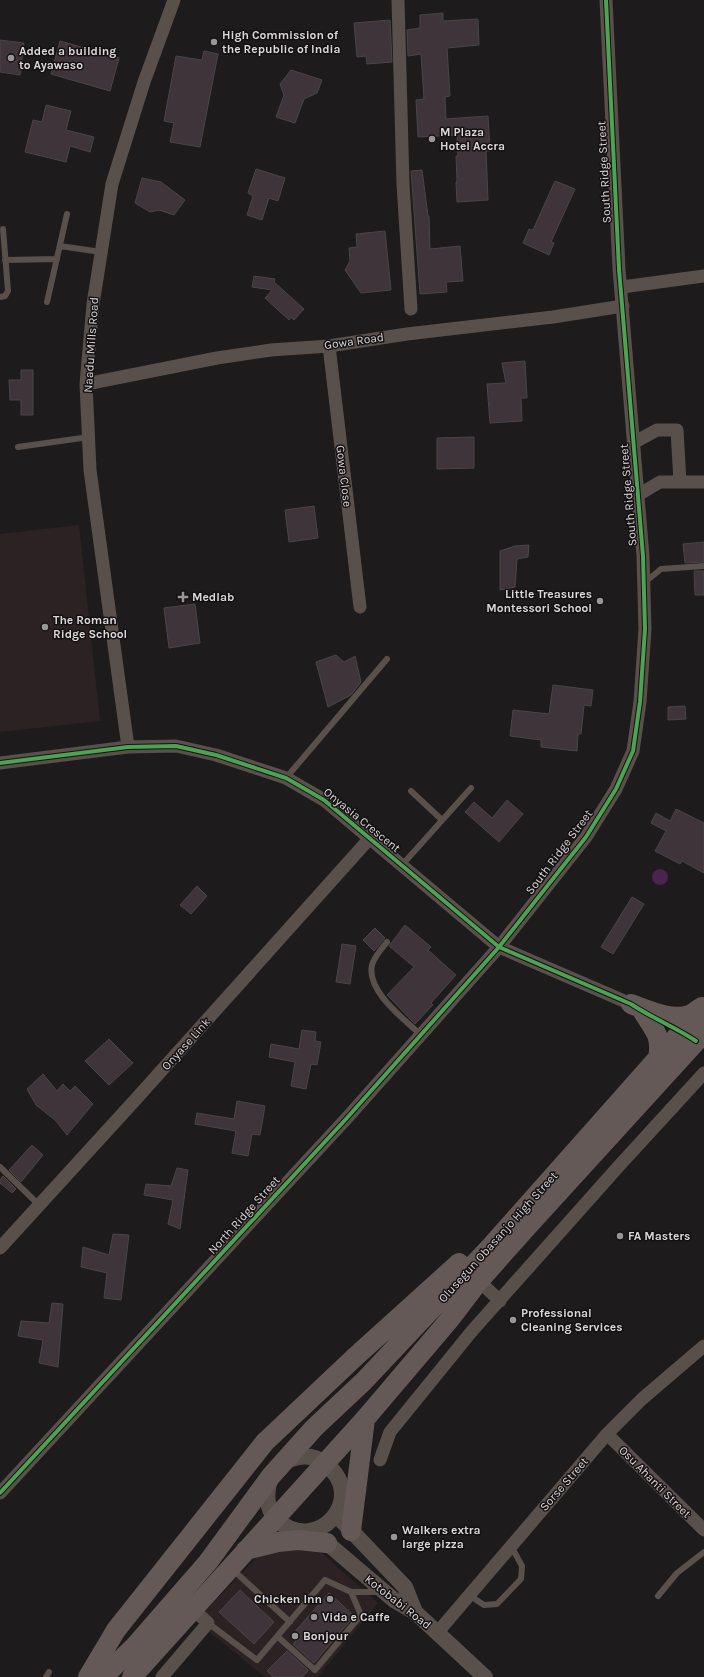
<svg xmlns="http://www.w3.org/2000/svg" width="704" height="1677" font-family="Karla,sans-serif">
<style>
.built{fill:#2c2223}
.water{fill:#4a234f}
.building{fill:#3f343a;stroke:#484646}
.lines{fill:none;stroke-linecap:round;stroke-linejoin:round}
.service{stroke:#59504c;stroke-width:6}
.minor{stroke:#59504c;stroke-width:13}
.tertiary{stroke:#59504c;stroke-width:16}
.primary{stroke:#645956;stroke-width:20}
.cycleway-casing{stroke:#151112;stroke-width:6}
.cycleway{stroke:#4ca352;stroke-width:4}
.poi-dot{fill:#9a9698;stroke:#151112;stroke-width:1.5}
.labels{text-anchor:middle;stroke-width:3;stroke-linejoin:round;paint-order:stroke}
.poi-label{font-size:12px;font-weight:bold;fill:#dcd9da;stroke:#151112;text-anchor:start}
.street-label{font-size:12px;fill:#dcd9da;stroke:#151112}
</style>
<rect width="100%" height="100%" fill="#1e1b1c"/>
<path class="built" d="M 79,525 L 100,721 L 0,732 L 0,534 Z
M 292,1544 L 315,1547 L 378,1603 L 318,1677 L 265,1677 L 196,1621 L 256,1558 Z"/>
<path class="water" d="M652 877a8 8 0 1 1 16 0a8 8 0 1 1-16 0Z"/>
<path class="building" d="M 443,13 L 443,21 L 478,19 L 479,45 L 447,48 L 450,96 L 445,97 L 446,119 L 488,116 L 490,151 L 486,151 L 488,200 L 457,202 L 456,182 L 457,181 L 456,156 L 458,156 L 457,135 L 418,137 L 416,100 L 424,99 L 421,54 L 408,56 L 407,30 L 420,28 L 420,15 Z
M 390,20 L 392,62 L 367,64 L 366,56 L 357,57 L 354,23 Z
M 0,40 L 24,43 L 20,75 L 0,72 Z
M 60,41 L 119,58 L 110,91 L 51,74 Z
M 204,51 L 218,54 L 200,147 L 170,142 L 174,123 L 164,121 L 176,56 L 202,60 Z
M 291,70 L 322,80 L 317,93 L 304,99 L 295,123 L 276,117 L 284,95 L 280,84 Z
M 46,105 L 71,111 L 66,130 L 94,137 L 90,152 L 70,146 L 66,162 L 25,152 L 33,120 L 42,122 Z
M 256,169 L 285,178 L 278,201 L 269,198 L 262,220 L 247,215 L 253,196 L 248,193 Z
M 422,170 L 428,216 L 429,216 L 430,249 L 460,246 L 463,281 L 446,282 L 447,292 L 420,294 L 411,171 Z
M 142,178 L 161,182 L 185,200 L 174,215 L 159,210 L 150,212 L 135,203 Z
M 555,181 L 575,189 L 551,242 L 554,243 L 549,255 L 523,243 L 529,229 L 533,230 Z
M 385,231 L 391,290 L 361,293 L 345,270 L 350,261 L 349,248 L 357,247 L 356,234 Z
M 254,276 L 275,279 L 274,282 L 304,309 L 294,320 L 291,317 L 289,320 L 265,298 L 272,290 L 252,287 Z
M 525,361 L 527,398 L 521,398 L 522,421 L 490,423 L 487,384 L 506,383 L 502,363 Z
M 21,370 L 33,370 L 33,415 L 21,415 L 21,400 L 10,400 L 9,380 L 21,380 Z
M 474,437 L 474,468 L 437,469 L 437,438 Z
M 314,506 L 318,538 L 289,542 L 285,510 Z
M 704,542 L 704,562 L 685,563 L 683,544 Z
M 529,545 L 528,557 L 517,559 L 515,587 L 500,590 L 500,551 L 515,546 Z
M 694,571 L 704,571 L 704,595 L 695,595 Z
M 195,604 L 200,643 L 169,648 L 164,608 Z
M 336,655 L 344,662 L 355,656 L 361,682 L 351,695 L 328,707 L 316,662 Z
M 553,685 L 593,690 L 591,706 L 584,705 L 581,734 L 578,734 L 577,751 L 541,747 L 541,740 L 510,736 L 513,710 L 549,714 Z
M 685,706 L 686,719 L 668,720 L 668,707 Z
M 507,800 L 523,814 L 499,842 L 465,812 L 474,802 L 492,818 Z
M 676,809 L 704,823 L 704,873 L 682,861 L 680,864 L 655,851 L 666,831 L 651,823 L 656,813 L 670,821 Z
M 197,886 L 207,896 L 191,914 L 180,905 Z
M 632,897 L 644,904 L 613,954 L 601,947 Z
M 405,925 L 431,947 L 428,950 L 456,975 L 431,1003 L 433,1005 L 415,1024 L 387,995 L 414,967 L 389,946 Z
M 375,928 L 385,938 L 374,951 L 363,940 Z
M 342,944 L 356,946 L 350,984 L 336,982 Z
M 302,1030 L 316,1032 L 315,1041 L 321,1042 L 317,1065 L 311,1064 L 306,1089 L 291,1086 L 295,1062 L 269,1057 L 271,1044 L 299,1049 Z
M 109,1039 L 133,1063 L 109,1085 L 85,1061 Z
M 43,1074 L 57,1091 L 63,1084 L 70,1091 L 75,1086 L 93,1104 L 67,1135 L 55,1120 L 36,1105 L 27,1089 Z
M 237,1101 L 265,1106 L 260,1135 L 252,1134 L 248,1156 L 232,1153 L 236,1131 L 195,1124 L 197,1113 L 234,1119 Z
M 32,1145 L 43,1155 L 21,1182 L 9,1170 Z
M 177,1168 L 188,1170 L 180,1229 L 168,1224 L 173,1200 L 144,1195 L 146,1184 L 171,1186 Z
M 3,1176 L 16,1189 L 12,1193 L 0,1183 L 0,1180 Z
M 113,1234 L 129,1235 L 121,1300 L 104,1298 L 107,1273 L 81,1267 L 83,1247 L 109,1255 Z
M 52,1303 L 63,1304 L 58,1367 L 39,1363 L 43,1340 L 18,1336 L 21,1321 L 49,1323 Z
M 240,1590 L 274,1622 L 254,1644 L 219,1612 Z
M 329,1593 L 354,1616 L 314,1663 L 293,1644 L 296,1641 L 291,1636 Z
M 287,1651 L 307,1669 L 308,1671 L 302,1677 L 273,1677 L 267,1671 Z"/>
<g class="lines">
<path class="service" d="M 60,246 L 101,252
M 5,260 L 57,259
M 0,297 L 5,296 L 8,291 L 3,229
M 47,302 L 67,214
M 18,447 L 89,437
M 644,583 L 661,569 L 704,566
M 286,778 L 387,659
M 411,791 L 442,820
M 402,865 L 471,788
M 387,942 C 382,948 374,957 372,965 C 366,991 404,1019 421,1035
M 0,1167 L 39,1205
M 232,1569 L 290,1622
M 469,1595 L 484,1605 L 497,1604 L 521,1579 L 522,1566 L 511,1546
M 658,1596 L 677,1573 L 704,1552
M 208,1623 L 257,1660 L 325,1580 L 351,1592 L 380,1592
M 278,1637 L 315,1670 L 361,1615 L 351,1592
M 46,1677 L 49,1672"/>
<path class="minor" d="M 398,0 L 403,184 L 411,309
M 622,287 L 704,276
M 329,346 L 360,607
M 86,384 L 217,358 L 271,350 L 329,346 L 407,334 L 553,317 L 623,306
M 633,443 L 657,430 L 677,430 L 680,482
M 638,495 L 660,482 L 704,482
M 128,747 L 90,470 L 86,384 L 93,304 L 112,184 L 144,82 L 174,0
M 0,763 L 128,747 L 176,746 L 216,755 L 286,778 L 324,800 L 499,947 L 631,1004 L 638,1009
M 0,1248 L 136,1099 L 370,838
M 479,1281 L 500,1301
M 607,1434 L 704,1530
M 380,1460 L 390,1432 L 472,1331 L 618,1167 L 704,1073
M 0,1493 L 346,1119 L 499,947 L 586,837 L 616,789 L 633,751 L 640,702 L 645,629 L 643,556 L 619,269 L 606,0
M 437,1633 L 607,1434 L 642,1399 L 704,1346
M 162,1677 L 208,1623 L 193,1609"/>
<path class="tertiary" d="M 271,1477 C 266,1491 265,1508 277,1520 C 316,1556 369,1499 326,1464 C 313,1454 300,1455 286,1461
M 343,1522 L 405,1587 L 415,1612
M 317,1537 L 327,1543 L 394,1600 L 415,1612 L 485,1677"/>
<path class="primary" d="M 631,1004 C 648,1010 671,1021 689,1015 C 694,1013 698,1009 702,1007
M 643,1012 C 655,1031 662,1036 658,1059
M 351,1531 L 365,1419
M 246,1550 L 278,1542 L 298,1540 L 327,1543
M 88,1677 L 116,1630 L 265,1442 L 355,1357 L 459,1263
M 103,1677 L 134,1647 L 208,1562 L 271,1476 L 314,1428 L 364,1381 L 493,1244 L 682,1031 L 704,1009
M 132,1677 L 365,1419 L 450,1319 L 479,1281 L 526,1228 L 704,1033"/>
<g class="cycleway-casing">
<path id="cycleway" d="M 0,763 L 128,747 L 176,746 L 216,755 L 286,778 L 324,800 L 499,947 L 631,1004 C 652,1018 675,1027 696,1041
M 0,1493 L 346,1119 L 499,947 L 586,837 L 616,789 L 633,751 L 640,702 L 645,629 L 643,556 L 619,269 L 606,0"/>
</g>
<use href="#cycleway" class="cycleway"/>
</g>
<g class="poi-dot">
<circle cx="214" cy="42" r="4"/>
<circle cx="11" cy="58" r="4"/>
<circle cx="432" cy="139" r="4"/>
<path d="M181 591h4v4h4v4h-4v4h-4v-4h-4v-4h4z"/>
<circle cx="600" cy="601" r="4"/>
<circle cx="45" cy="627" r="4"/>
<circle cx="620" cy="1236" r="4"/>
<circle cx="513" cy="1320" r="4"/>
<circle cx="394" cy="1537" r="4"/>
<circle cx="330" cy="1599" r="4"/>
<circle cx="314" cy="1617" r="4"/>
<circle cx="295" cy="1636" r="4"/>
</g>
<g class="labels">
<g class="poi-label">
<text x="222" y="39">High Commission of<tspan x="222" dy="14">the Republic of India</tspan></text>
<text x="19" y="55">Added a building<tspan x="19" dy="14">to Ayawaso</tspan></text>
<text x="440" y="136">M Plaza<tspan x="440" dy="14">Hotel Accra</tspan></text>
<text x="592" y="598" text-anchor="end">Little Treasures<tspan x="592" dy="14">Montessori School</tspan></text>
<text x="192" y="601">Medlab</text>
<text x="53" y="624">The Roman<tspan x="53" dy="14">Ridge School</tspan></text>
<text x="628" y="1240">FA Masters</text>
<text x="521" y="1317">Professional<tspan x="521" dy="14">Cleaning Services</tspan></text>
<text x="402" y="1534">Walkers extra<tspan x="402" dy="14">large pizza</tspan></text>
<text x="322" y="1603" text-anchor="end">Chicken Inn</text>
<text x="322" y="1621">Vida e Caffe</text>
<text x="303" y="1640">Bonjour</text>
</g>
<g class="street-label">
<text transform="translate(604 172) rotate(-93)" y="4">South Ridge Street</text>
<text transform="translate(354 341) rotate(-8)" y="4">Gowa Road</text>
<text transform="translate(91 345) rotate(-86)" y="4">Naadu Mills Road</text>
<text transform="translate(344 476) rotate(83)" y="4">Gowa Close</text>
<text transform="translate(628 495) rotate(-95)" y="4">South Ridge Street</text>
<text transform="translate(362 820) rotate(39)" y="4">Onyasia Crescent</text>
<text transform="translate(559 852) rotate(-53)" y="4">South Ridge Street</text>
<text transform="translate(186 1044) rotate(-48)" y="4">Onyase Link</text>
<text transform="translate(244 1215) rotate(-48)" y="4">North Ridge Street</text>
<text transform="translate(498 1237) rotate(-48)" y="4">Olusegun Obasanjo High Street</text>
<text transform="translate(655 1482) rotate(45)" y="4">Osu Ahanti Street</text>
<text transform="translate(564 1484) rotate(-49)" y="4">Sorse Street</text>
<text transform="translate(398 1602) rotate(38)" y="4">Kotobabi Road</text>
</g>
</g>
</svg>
